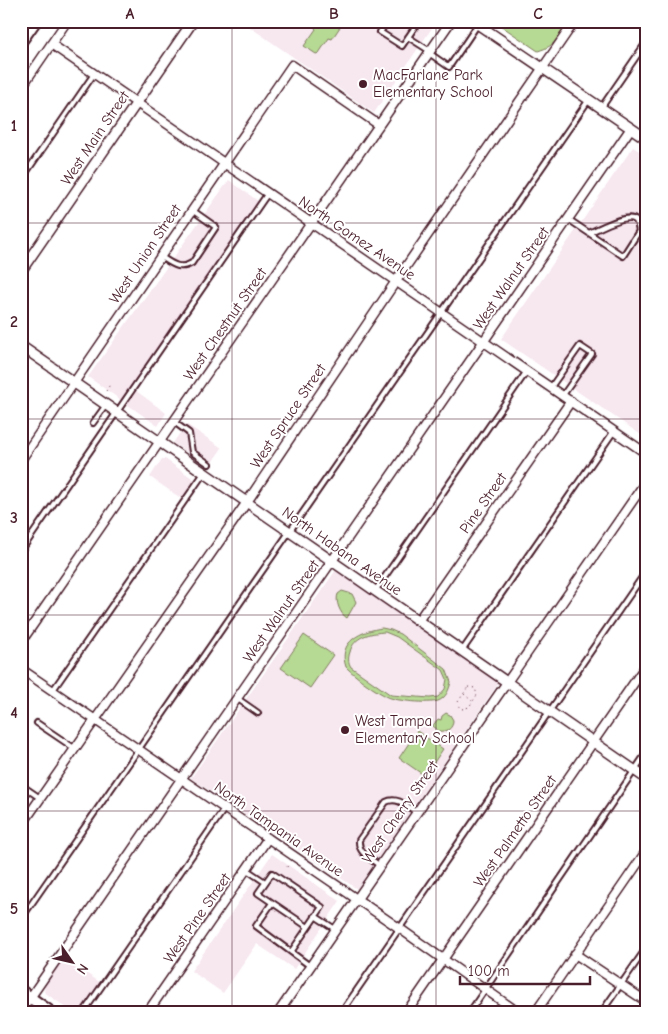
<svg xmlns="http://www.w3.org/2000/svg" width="668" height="1034" font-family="'Comic Neue',sans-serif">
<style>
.built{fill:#f7e7ef}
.green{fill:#b6d993;stroke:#807c5f;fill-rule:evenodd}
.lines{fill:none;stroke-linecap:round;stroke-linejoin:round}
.service-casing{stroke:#4a1f2b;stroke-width:8}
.minor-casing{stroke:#4a1f2b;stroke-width:11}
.tertiary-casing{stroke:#4a1f2b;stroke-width:12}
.secondary-casing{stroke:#4a1f2b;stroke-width:14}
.motorway-casing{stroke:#4a1f2b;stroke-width:18}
.path{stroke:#4a1f2b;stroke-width:1;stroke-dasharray:1 4;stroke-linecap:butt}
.service{stroke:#fff;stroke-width:4}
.minor{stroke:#fff;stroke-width:8}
.tertiary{stroke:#fff;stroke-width:9}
.secondary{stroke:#fff;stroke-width:10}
.motorway{stroke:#fff;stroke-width:14}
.grid{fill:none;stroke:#4a1f2b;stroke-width:1;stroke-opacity:0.55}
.poi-dot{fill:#4a1f2b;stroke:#fff;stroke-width:2}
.labels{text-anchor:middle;stroke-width:4;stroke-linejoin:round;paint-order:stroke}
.poi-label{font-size:15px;fill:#4a1f2b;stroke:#fff;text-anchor:start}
.street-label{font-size:15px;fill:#4a1f2b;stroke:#fff}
.neatline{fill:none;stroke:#4a1f2b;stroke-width:2}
.grid-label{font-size:16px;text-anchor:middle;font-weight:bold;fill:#4a1f2b}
</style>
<rect width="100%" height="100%" fill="#fff"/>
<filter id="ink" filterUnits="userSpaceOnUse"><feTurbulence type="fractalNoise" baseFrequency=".02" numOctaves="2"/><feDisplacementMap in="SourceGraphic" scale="10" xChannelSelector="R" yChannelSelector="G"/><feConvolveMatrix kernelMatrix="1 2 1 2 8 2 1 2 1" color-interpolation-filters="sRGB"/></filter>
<g filter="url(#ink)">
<path class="built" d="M 241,21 L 434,21 L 434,25 L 374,113 Z
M 633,147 L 647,156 L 647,439 L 501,339 Z
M 229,180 L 262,204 L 135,390 L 166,413 L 158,426 L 88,377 Z
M 186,424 L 222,448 L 209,467 L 173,443 Z
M 162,459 L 165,459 L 195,480 L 182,499 L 150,477 Z
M 336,570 L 499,682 L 357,889 L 191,778 Z
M 272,854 L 340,901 L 294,969 L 257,944 L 223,993 L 191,971 Z
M 63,958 L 101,983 L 81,1013 L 74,1013 L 44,992 L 45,986 Z"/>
<path class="green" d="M 318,21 L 344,21 L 332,39 L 329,38 L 319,53 L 316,54 L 304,46 L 316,29 L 314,27 Z
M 494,21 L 570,21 C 560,36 556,46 538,51 Z
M 342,591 L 352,594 L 356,602 L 347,618 C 340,614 335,601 338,594 Z
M 382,628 L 391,630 L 400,634 L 446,669 L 451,682 C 449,690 446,698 438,701 C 429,704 396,701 388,697 C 375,691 356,677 346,667 C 337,641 362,631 382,628 ZM 385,632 L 397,637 L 443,670 L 447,679 L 445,689 L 438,697 L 430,698 L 391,695 L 351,667 C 348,662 348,658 350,652 C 354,636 370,633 385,632 Z
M 304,635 L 333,655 L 310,688 L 281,668 Z
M 446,713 L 450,715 L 453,720 C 453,729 447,732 439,731 L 433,726 L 434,724 L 438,719 L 441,720 L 442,716 Z
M 417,731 L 443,749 L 425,776 L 399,758 Z"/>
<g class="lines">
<g class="service-casing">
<path id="service" d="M 388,21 L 380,32 L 402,46 L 419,21
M 408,37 L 430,51
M 429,53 L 449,67 L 478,24
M 601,108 L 647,41
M 21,180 L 94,74
M 568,219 L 623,256 L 639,231 C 638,227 638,222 635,220 C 627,213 597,229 589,233
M 160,256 C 171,263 179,271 192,263 L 216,227 L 192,210
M 551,387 L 580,346 L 592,354 L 563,395
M 174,422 L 189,433 L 192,452 L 209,464
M 93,423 L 106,405
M 21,551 L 268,193
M 375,591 L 527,371
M 462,651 L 614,431
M 53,690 L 204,473
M 238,699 L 258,713
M 37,723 L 74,748
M 21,785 L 40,798
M 379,865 C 370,858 358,853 359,840 L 386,802 C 397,796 407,806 416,812
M 247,870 L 265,882
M 272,903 L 256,926 L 310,966
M 315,916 L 335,929
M 21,919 L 588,101
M 291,952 L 322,907 L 272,873 L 258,893 L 308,927
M 83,1013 L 225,808
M 341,1013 L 647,570
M 469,1013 L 647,752
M 601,1013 L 647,947"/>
</g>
<g class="minor-casing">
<path id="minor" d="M 51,44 L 647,454
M 21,88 L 67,21
M 21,460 L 292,65 L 379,125
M 418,621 L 571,401
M 21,642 L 451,21
M 21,669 L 399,928 L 519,1013
M 21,826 L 247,502 L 396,281 L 575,21
M 575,954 L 647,1002
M 21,1011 L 631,128
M 147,1013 L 268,838
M 278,1013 L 647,480
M 406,1013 L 647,664
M 535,1013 L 647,850"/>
</g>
<g class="tertiary-casing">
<path id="tertiary" d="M 473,21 L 647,139
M 21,271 L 193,21
M 21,346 L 647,779"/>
</g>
<g class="secondary-casing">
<path id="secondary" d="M 21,991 L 52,1013"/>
</g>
<g class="motorway-casing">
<path id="motorway" d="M 21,38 L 33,21"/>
</g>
<path class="path" d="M 106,391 L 111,383
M 468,687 L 475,688 L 477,695 L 469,707 L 462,709 L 459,707 L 458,702 Z
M 464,694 L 472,701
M 287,867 L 288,865"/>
<use href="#service" class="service"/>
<use href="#minor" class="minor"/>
<use href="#tertiary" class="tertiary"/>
<use href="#secondary" class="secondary"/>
<use href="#motorway" class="motorway"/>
</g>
</g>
<path class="grid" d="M 232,21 L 232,1013M 436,21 L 436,1013M 21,223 L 647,223M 21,419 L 647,419M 21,615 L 647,615M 21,811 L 647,811"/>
<g class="poi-dot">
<circle cx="363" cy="84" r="5"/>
<circle cx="345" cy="730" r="5"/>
</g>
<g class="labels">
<g class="poi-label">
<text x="373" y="80">MacFarlane Park<tspan x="373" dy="17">Elementary School</tspan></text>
<text x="355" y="726">West Tampa<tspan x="355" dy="17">Elementary School</tspan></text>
</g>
<g class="street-label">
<text transform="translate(95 138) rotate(-56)" y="5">West Main Street</text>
<text transform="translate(357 238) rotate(34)" y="5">North Gomez Avenue</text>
<text transform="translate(145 254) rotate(-56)" y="5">West Union Street</text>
<text transform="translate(511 278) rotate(-55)" y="5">West Walnut Street</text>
<text transform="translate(225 324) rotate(-55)" y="5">West Chestnut Street</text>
<text transform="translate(288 416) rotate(-56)" y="5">West Spruce Street</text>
<text transform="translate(483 503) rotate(-55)" y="5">Pine Street</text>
<text transform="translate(342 551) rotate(35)" y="5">North Habana Avenue</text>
<text transform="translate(281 611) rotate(-55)" y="5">West Walnut Street</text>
<text transform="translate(400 812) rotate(-55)" y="5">West Cherry Street</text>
<text transform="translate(279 829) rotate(35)" y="5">North Tampania Avenue</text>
<text transform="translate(515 831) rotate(-55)" y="5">West Palmetto Street</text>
<text transform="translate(197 918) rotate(-55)" y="5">West Pine Street</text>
</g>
</g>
<rect width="668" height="1034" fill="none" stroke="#fff" stroke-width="55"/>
<g transform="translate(72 962) rotate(124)" stroke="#ffffff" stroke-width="4" paint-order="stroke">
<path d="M0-4L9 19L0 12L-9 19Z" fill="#4a1f2b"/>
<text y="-8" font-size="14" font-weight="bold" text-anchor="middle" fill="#4a1f2b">N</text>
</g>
<path d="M460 976v8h130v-8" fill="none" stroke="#4a1f2b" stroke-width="2.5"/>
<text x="468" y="976" font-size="15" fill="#4a1f2b" stroke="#ffffff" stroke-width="4" paint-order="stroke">100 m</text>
<rect x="28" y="28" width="612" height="978" class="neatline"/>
<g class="grid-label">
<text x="130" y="19">A</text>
<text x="334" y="19">B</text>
<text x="538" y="19">C</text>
<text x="14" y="131">1</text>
<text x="14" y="327">2</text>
<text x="14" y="523">3</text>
<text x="14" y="718">4</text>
<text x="14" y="914">5</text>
</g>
</svg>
